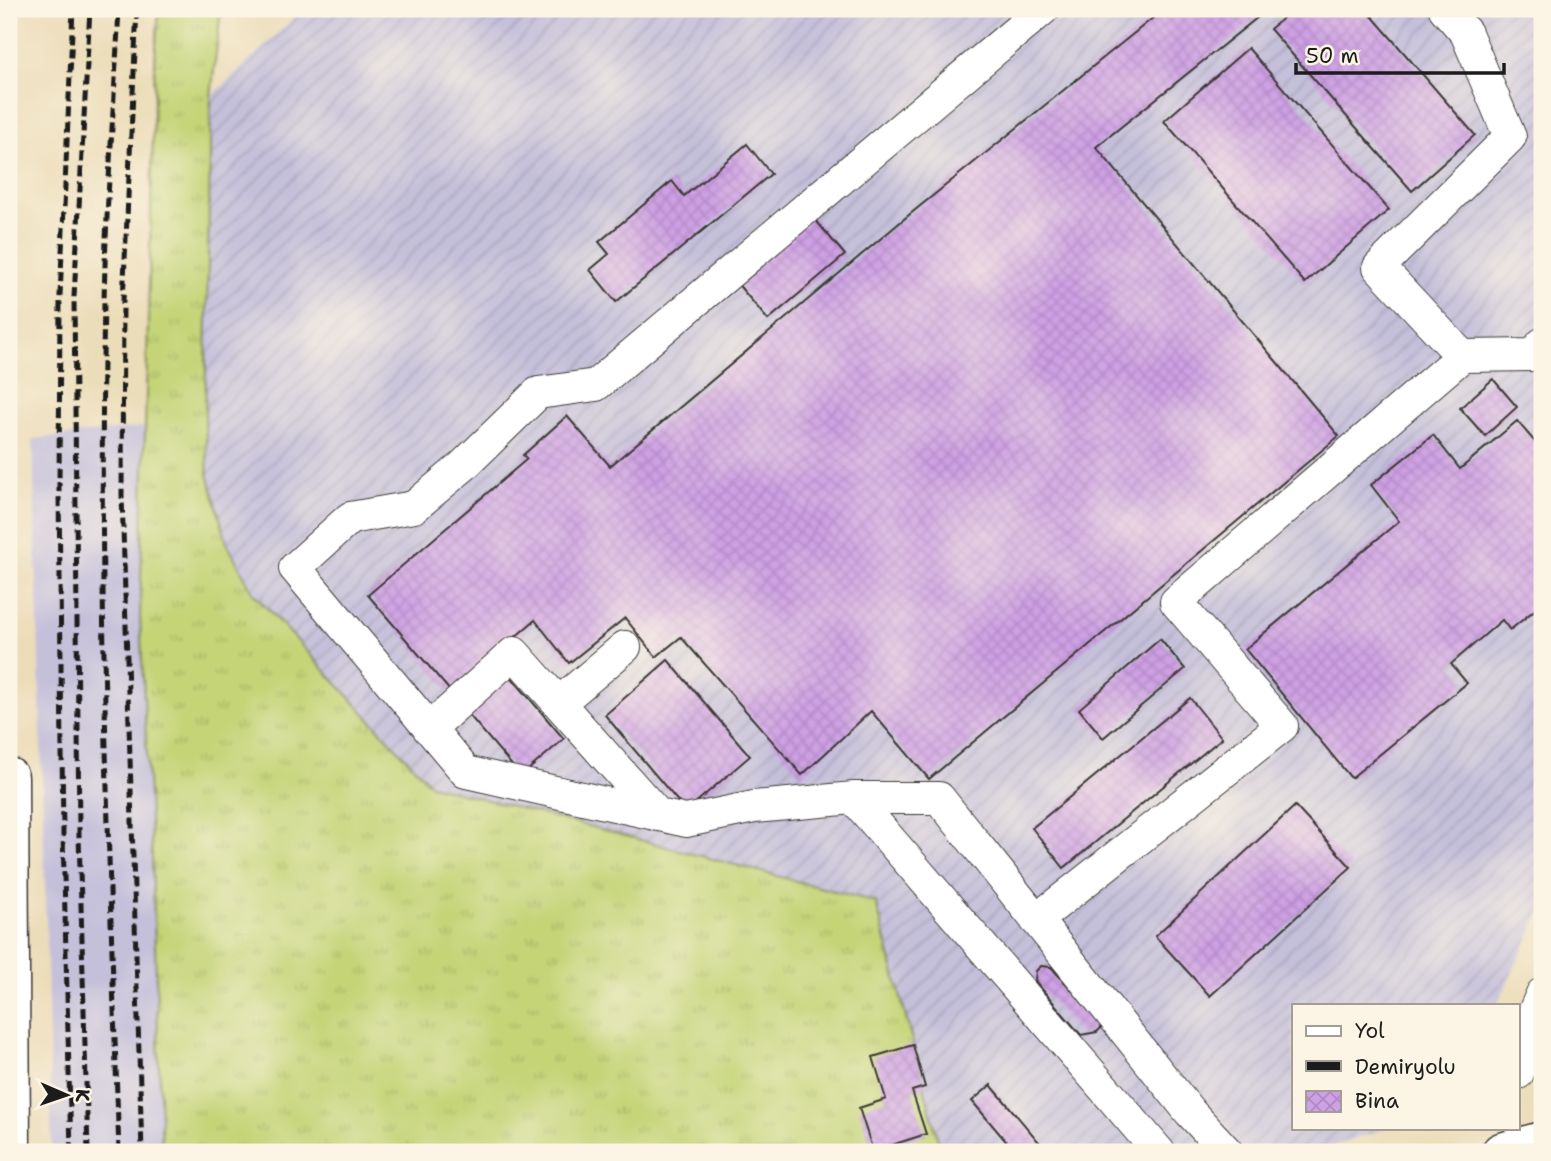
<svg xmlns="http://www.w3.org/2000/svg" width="1551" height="1161" font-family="'Shantell Sans',sans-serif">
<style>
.industrial{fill:url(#industrial-furrows)}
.railway{fill:#c5c0da}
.grass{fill:url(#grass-tufts);stroke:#70784a;stroke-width:2}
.building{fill:url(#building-cross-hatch)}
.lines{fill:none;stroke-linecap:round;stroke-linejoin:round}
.minor-casing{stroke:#3b3934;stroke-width:34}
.major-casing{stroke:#3b3934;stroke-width:41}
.minor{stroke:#fff;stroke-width:32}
.major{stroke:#fff;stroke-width:38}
.rail{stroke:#1c1c1c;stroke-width:5;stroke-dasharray:10 5;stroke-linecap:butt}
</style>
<defs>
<pattern id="industrial-furrows" width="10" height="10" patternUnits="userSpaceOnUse" patternTransform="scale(1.75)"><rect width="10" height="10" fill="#c5c0da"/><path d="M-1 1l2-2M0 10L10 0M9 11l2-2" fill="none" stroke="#a9a4ba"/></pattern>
<pattern id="grass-tufts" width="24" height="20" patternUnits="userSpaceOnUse" patternTransform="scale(1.75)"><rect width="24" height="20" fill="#c4d477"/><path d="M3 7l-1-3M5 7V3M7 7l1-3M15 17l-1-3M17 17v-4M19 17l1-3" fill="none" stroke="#a8b566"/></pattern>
<pattern id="building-cross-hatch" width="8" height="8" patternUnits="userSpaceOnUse" patternTransform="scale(1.75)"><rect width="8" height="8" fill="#cea0e4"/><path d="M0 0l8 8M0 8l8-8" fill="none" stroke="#b089c3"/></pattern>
</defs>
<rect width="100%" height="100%" fill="#fcf5e5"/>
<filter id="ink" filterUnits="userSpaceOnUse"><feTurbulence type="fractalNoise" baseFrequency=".0143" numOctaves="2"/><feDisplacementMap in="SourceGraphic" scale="14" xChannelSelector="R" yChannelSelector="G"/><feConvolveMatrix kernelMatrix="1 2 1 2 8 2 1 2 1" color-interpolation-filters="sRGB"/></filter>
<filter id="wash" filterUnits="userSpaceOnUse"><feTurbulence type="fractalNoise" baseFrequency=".00686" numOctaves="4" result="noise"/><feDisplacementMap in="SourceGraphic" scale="28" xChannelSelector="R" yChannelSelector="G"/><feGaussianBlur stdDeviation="1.57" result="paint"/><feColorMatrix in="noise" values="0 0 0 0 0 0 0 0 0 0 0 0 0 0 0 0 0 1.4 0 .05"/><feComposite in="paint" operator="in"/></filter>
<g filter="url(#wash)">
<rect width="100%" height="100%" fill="#ecddba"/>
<path class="industrial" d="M 303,9 L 1542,9 L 1542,910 L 1497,1005 L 1294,1005 L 1294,1128 L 1388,1128 L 1313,1152 L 941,1152 L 876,902 L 430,785 L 253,593 L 227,543 L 208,474 L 205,420 L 211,97 Z"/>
<path class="railway" d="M 205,420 L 208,474 L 227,543 L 253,593 L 430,785 L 389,1152 L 52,1152 L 33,439 Z"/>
<path class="grass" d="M 159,9 L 221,9 L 211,97 L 205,420 L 208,474 L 227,543 L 253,593 L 431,785 L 876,902 L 941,1152 L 162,1152 L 152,858 L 140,617 L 155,58 Z"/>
<g id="blocks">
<path class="building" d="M 1164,9 L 1268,9 L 1096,147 L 1339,436 L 929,779 L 871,711 L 802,775 L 681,637 L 656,657 L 625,618 L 569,663 L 535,620 L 451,692 L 368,595 L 527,459 L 523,455 L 567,416 L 610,466 L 904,219 Z
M 1293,9 L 1366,9 L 1475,135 L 1412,191 L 1270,29 Z
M 1248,48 L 1389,210 L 1305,283 L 1164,121 Z
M 747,144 L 771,174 L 616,302 L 590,270 L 609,254 L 599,242 L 672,181 L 684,196 Z
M 813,217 L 845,255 L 768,320 L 736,282 Z
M 1493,379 L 1517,407 L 1485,436 L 1460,408 Z
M 1517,421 L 1541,449 L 1542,448 L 1542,604 L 1510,630 L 1502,620 L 1451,664 L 1467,683 L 1351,778 L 1245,649 L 1399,521 L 1371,485 L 1433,435 L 1460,469 Z
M 1160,639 L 1185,669 L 1103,738 L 1079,709 Z
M 668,660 L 750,756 L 686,811 L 605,715 Z
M 507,672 L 564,739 L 521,776 L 464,709 Z
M 1190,698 L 1222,738 L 1064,868 L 1032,828 Z
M 1295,806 L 1351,867 L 1210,996 L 1155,936 Z
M 1041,966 L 1051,967 L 1100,1021 L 1101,1028 L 1097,1032 L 1081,1035 L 1035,981 L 1036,971 Z
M 913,1045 L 925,1087 L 912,1091 L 926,1134 L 873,1151 L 859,1108 L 886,1099 L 873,1057 Z
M 991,1085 L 1044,1148 L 1039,1152 L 1015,1152 L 972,1101 Z"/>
</g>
</g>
<g filter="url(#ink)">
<use href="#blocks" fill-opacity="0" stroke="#3b3934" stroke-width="2"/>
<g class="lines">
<g class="minor-casing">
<path id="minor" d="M 1043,9 L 596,385 L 538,393 L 463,466 L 414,507 L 350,518 L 295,568 L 466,772 L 686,821 L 754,807 L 854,798 L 939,798 L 1190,1112 L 1227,1152
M 1462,356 L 1533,355 L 1542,344
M 559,703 L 625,647
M 429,729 L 514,653 L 658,815
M 854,798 L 1159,1152
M 1036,920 L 1282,726 L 1176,602 L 1462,356 L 1379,267 L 1510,137 L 1466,33 L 1445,9
M 1518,1073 L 1531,1019 L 1542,994"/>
</g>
<g class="major-casing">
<path id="major" d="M 9,777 L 11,1152
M 1501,1152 L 1542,1141"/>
</g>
<use href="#minor" class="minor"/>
<use href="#major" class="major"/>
<path class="rail" d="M 137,9 L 123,301 L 122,495 L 142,1152
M 71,1152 L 63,835 L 59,493 L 60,296 L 73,9
M 88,1152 L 79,835 L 74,297 L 90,9
M 119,1152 C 109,869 98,585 104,302 C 106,204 114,106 119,9"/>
</g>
</g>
<rect width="1551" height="1161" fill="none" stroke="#fcf5e5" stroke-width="35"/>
<rect x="1292" y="1004" width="228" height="126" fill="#fcf5e5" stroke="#a29e95" stroke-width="2"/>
<rect x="1306" y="1026" width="35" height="10" fill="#ffffff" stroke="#a29e95" stroke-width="2"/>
<text x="1355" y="1038" font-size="21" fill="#1c1c1c">Yol</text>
<rect x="1306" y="1061" width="35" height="10" fill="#1c1c1c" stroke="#a29e95" stroke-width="2"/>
<text x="1355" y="1074" font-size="21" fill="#1c1c1c">Demiryolu</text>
<rect x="1306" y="1091" width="35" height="21" fill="url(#building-cross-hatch)" stroke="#a29e95" stroke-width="2"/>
<text x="1355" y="1108" font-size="21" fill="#1c1c1c">Bina</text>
<g transform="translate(66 1095) rotate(92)" stroke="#fcf5e5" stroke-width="5" paint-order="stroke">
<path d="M0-5L12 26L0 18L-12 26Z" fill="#1c1c1c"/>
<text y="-10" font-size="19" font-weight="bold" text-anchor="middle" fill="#1c1c1c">K</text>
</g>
<path d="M1296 63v10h208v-10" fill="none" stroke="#1c1c1c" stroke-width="3.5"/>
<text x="1306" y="63" font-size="21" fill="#1c1c1c" stroke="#fcf5e5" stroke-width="5" paint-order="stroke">50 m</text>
</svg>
